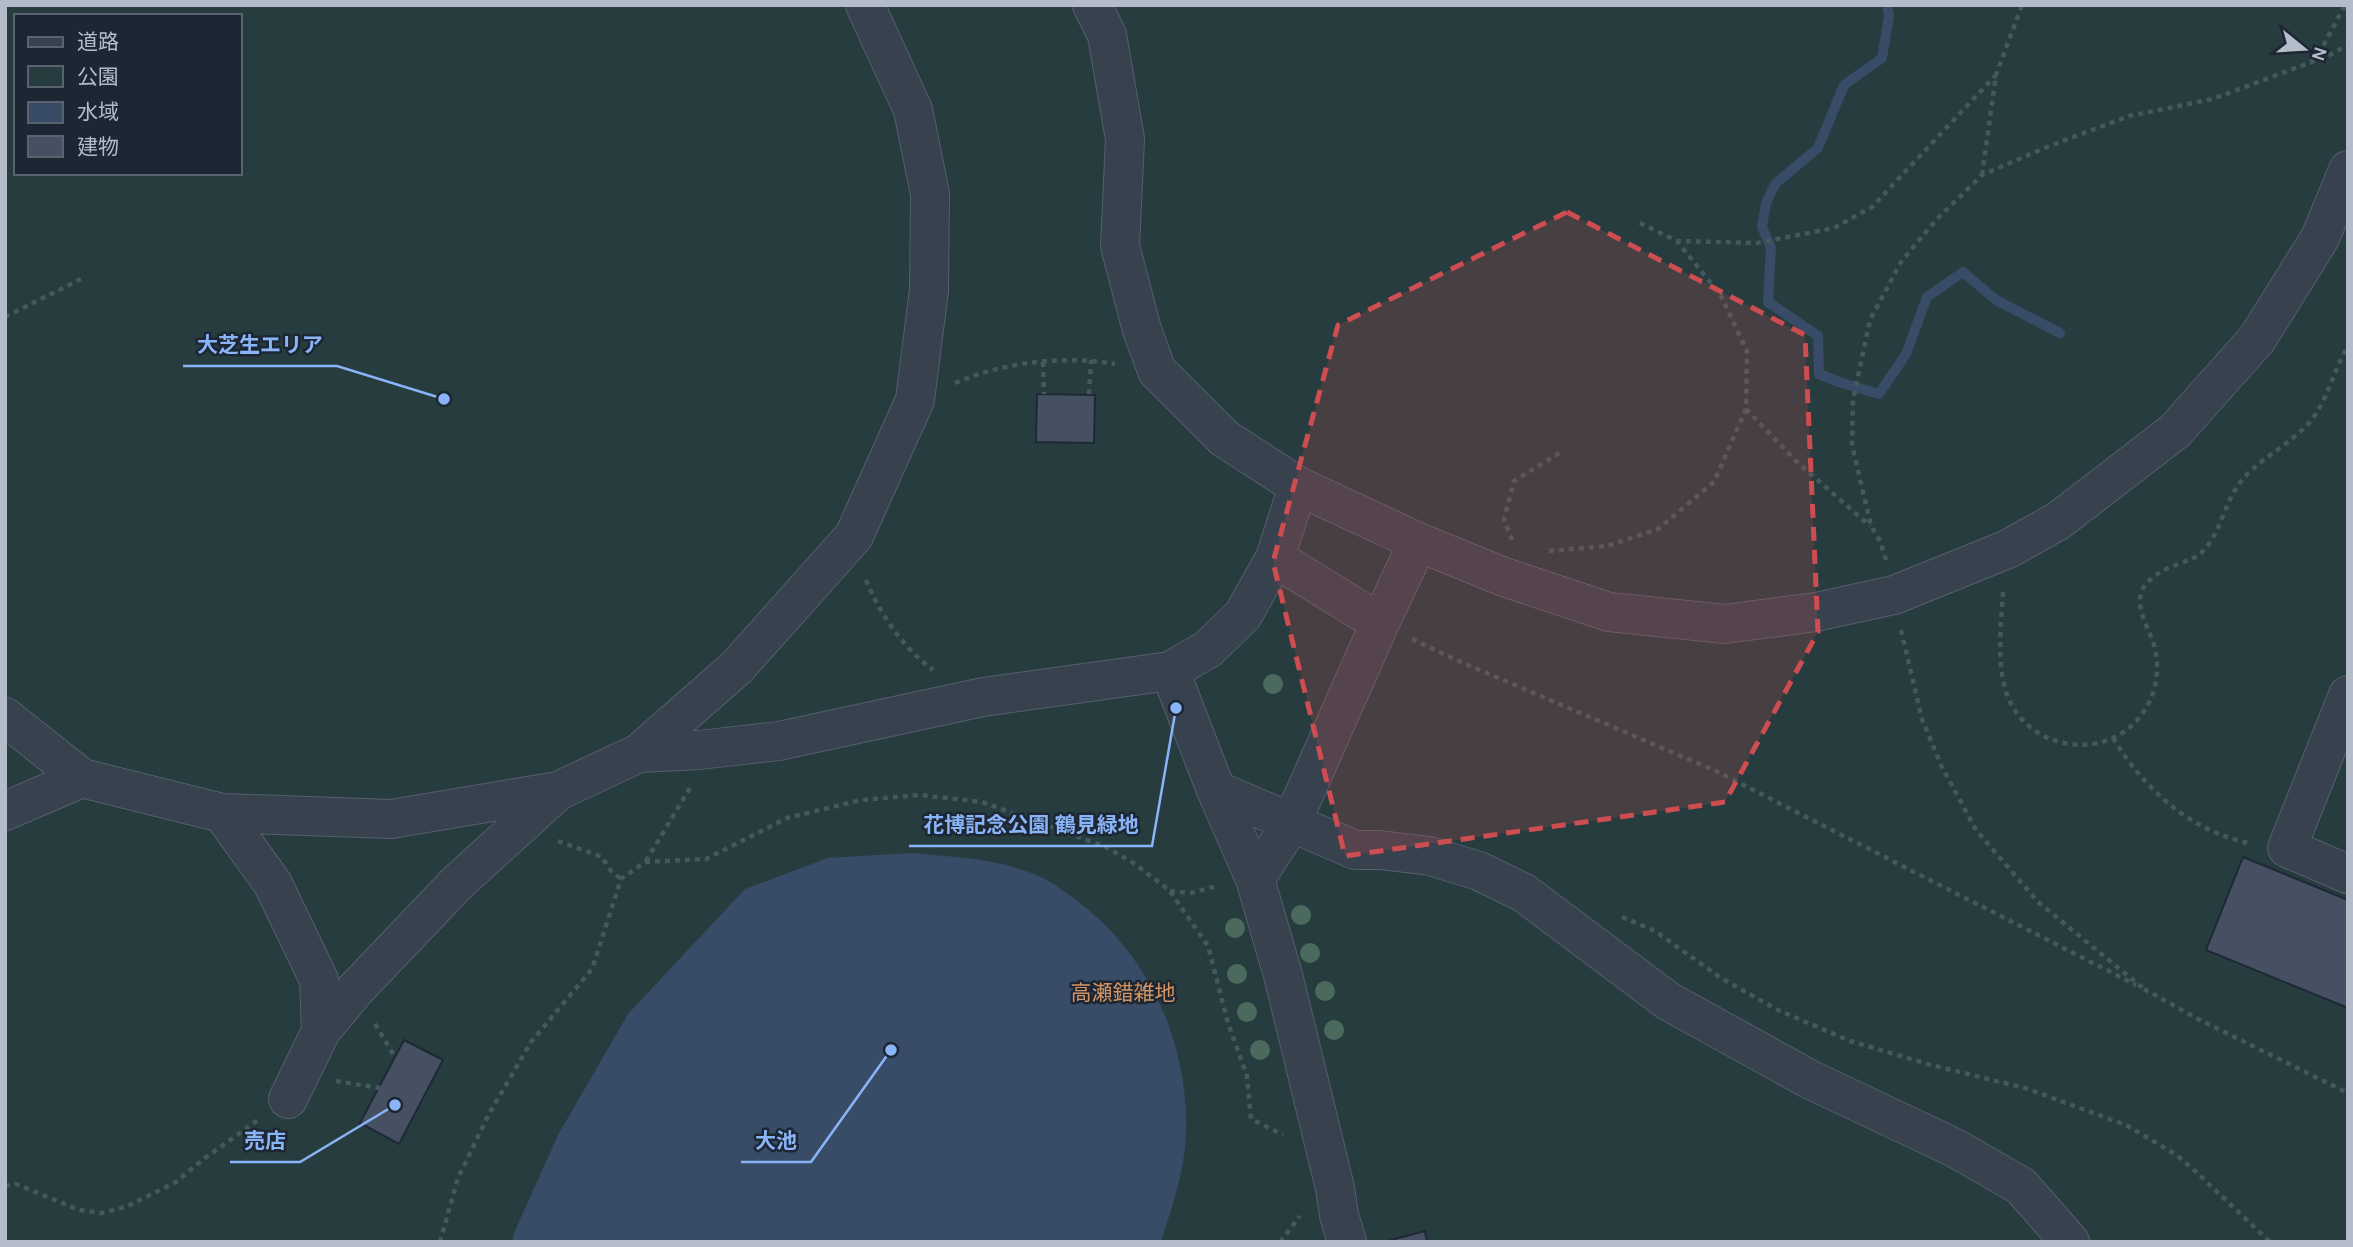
<svg xmlns="http://www.w3.org/2000/svg" width="2353" height="1247" font-family="Karla,'Noto Sans JP',sans-serif">
<style>
.green{fill:#263c3f;fill-rule:evenodd}
.water{fill:#394c67}
.lines{fill:none;stroke-linecap:round;stroke-linejoin:round}
.stream{stroke:#394c67;stroke-width:10}
.building{fill:#455162;stroke:#1f2835;stroke-width:2}
.street-casing{stroke:#565f6c;stroke-width:40}
.path{stroke:#44595c;stroke-width:4.5;stroke-dasharray:5 5;stroke-linecap:butt}
.street{stroke:#38414e;stroke-width:38}
.tree{fill:#4b6a5d}
.marked{fill:#ce4d50;fill-opacity:0.2;stroke:#ce4d50;stroke-width:5;stroke-dasharray:14 9;stroke-linejoin:round}
.labels{text-anchor:middle;stroke-width:5;stroke-linejoin:round;paint-order:stroke}
.neighbourhood-label{font-size:21px;fill:#d59563;stroke:#1d2633}
.leader{fill:none;stroke:#8ab4f8;stroke-width:2.5}
.callout-dot{fill:#8ab4f8;stroke:#1d2633;stroke-width:2.5}
.callout-label{font-size:21px;text-anchor:middle;font-weight:bold;fill:#8ab4f8;stroke:#1d2633;stroke-width:5;stroke-linejoin:round;paint-order:stroke}
</style>
<rect width="100%" height="100%" fill="#242f3e"/>
<path class="green" d="M 5,5 L 2348,5 L 2348,1242 L 5,1242 ZM 16,16 L 240,16 L 240,173 L 16,173 Z"/>
<path class="water" d="M 911,853 C 951,857 993,858 1031,873 C 1050,880 1066,892 1081,904 C 1150,957 1189,1045 1186,1133 C 1185,1171 1172,1206 1161,1242 L 512,1242 L 514,1233 L 558,1135 L 628,1014 L 745,889 L 828,858 Z"/>
<g class="lines">
<path class="stream" d="M 1887,5 L 1889,16 L 1882,58 L 1844,85 L 1818,148 L 1775,184 L 1766,203 L 1762,227 L 1771,248 L 1768,302 L 1818,336 L 1819,374 L 1839,382 L 1879,394 L 1906,354 L 1927,297 L 1963,272 L 1996,300 L 2060,333"/>
</g>
<path class="building" d="M 1037,394 L 1095,395 L 1094,443 L 1036,442 Z
M 2243,857 L 2348,900 L 2348,1008 L 2206,950 Z
M 404,1040 L 443,1060 L 399,1144 L 360,1123 Z
M 1425,1231 L 1427,1242 L 1384,1242 Z"/>
<g class="lines">
<g class="street-casing">
<path id="street" d="M 1092,5 L 1107,35 L 1125,139 L 1120,246 L 1142,330 L 1157,371 L 1224,438 L 1298,486 L 1418,542 L 1504,577 L 1609,612 L 1725,624 L 1816,612 L 1894,595 L 2008,549 L 2058,521 L 2175,431 L 2257,339 L 2320,238 L 2348,170
M 1275,558 L 1380,623
M 1170,671 L 1208,649 L 1243,615 L 1275,558 L 1298,486
M 2348,695 L 2287,848 L 2348,874
M 5,717 L 82,778 L 222,813 L 391,819 L 558,791 L 639,753 L 736,668 L 854,536 L 915,400 L 929,290 L 930,194 L 913,110 L 865,5
M 639,753 L 699,750 L 779,741 L 983,697 L 1170,671 L 1216,790 L 1255,879 L 1283,975 L 1335,1188 L 1339,1215 L 1347,1242
M 1216,790 L 1355,850 L 1380,850 L 1430,856 L 1479,871 L 1524,893 L 1668,1001 L 1809,1079 L 1955,1148 L 2021,1186 L 2070,1242
M 5,811 L 82,778
M 222,813 L 273,884 L 319,980 L 321,1031
M 1255,879 L 1291,824 L 1380,623 L 1418,542
M 288,1099 L 321,1031 L 355,990 L 457,883 L 558,791"/>
</g>
<path class="path" d="M 2311,61 L 2322,48 L 2345,5
M 1982,175 L 1996,75 L 2022,5
M 1640,223 L 1677,241 L 1757,243 L 1834,228 L 1872,207 L 1996,75
M 5,317 L 81,279
M 1043,362 L 1044,394
M 955,383 C 1005,362 1062,355 1115,364
M 1089,394 L 1091,360
M 1746,409 L 1796,461 L 1870,526
M 1512,540 L 1504,519 L 1514,481 L 1561,452
M 1549,551 L 1607,546 L 1658,529 L 1714,482 L 1746,409 L 1747,351 L 1721,296 L 1677,241
M 1886,560 L 1880,541 L 1871,526 L 1852,445 L 1853,400 L 1870,320 L 1901,262 L 1936,220 L 1982,175 L 2047,147 L 2129,116 L 2213,99 L 2328,56 L 2348,45
M 866,580 C 880,614 903,648 933,670
M 2003,592 C 2001,623 1996,669 2008,697 C 2030,752 2108,762 2142,714 C 2156,695 2160,671 2155,648 C 2150,629 2130,603 2146,584 C 2165,562 2191,565 2204,550 C 2222,530 2225,500 2242,480 C 2262,456 2294,443 2313,418 C 2329,396 2334,369 2348,346
M 1901,630 L 1922,719 L 1941,765 L 1976,830 L 2038,902 L 2144,989
M 1412,639 L 1461,662 L 1716,771 L 2136,985
M 2113,738 C 2145,790 2190,831 2252,844
M 558,841 L 602,857 L 611,871 L 621,879
M 646,861 L 690,788
M 1170,891 L 1191,893 L 1216,886
M 1622,917 L 1655,931 L 1721,978 L 1778,1010 L 1850,1041 L 1931,1065 L 2025,1088 L 2126,1125 L 2175,1154 L 2192,1168 L 2270,1242
M 2144,989 L 2198,1019 L 2348,1093
M 375,1024 L 395,1057
M 336,1081 L 380,1088
M 5,1186 L 16,1184 L 79,1210 L 102,1213 L 128,1206 L 176,1182 L 205,1158 L 258,1120
M 440,1242 L 458,1178 L 489,1114 L 531,1042 L 592,969 L 621,879 L 645,862 L 706,859 L 787,818 L 861,800 L 920,795 L 982,802 L 1106,847 L 1135,864 L 1169,890 L 1208,946 L 1228,1023 L 1247,1076 L 1251,1119 L 1283,1135
M 1280,1242 L 1300,1216"/>
<use href="#street" class="street"/>
</g>
<g class="tree">
<circle cx="1273" cy="684" r="10"/>
<circle cx="1301" cy="915" r="10"/>
<circle cx="1235" cy="928" r="10"/>
<circle cx="1310" cy="953" r="10"/>
<circle cx="1237" cy="974" r="10"/>
<circle cx="1325" cy="991" r="10"/>
<circle cx="1247" cy="1012" r="10"/>
<circle cx="1334" cy="1030" r="10"/>
<circle cx="1260" cy="1050" r="10"/>
</g>
<path class="marked" d="M 1567,212 L 1805,335 L 1818,632 L 1725,802 L 1345,856 L 1273,562 L 1338,325 Z"/>
<g class="labels">
<g class="neighbourhood-label">
<text x="1123" y="1000">高瀬錯雑地</text>
</g>
</g>
<path class="leader" d="M444 399L337 366H183M1176 708L1152 846H909M395 1105L300 1162H230M891 1050L811 1162H741"/>
<g class="callout-dot">
<circle cx="444" cy="399" r="7"/>
<circle cx="1176" cy="708" r="7"/>
<circle cx="395" cy="1105" r="7"/>
<circle cx="891" cy="1050" r="7"/>
</g>
<g class="callout-label">
<text x="260" y="352">大芝生エリア</text>
<text x="1031" y="832">花博記念公園 鶴見緑地</text>
<text x="265" y="1148">売店</text>
<text x="776" y="1148">大池</text>
</g>
<rect width="2353" height="1247" fill="none" stroke="#b4bcc9" stroke-width="14"/>
<rect x="14" y="14" width="228" height="161" fill="#1d2633" stroke="#59626f" stroke-width="2"/>
<rect x="28" y="37" width="35" height="10" fill="#38414e" stroke="#59626f" stroke-width="2"/>
<text x="77" y="49" font-size="21" fill="#b4bcc9">道路</text>
<rect x="28" y="66" width="35" height="21" fill="#263c3f" stroke="#59626f" stroke-width="2"/>
<text x="77" y="84" font-size="21" fill="#b4bcc9">公園</text>
<rect x="28" y="102" width="35" height="21" fill="#394c67" stroke="#59626f" stroke-width="2"/>
<text x="77" y="119" font-size="21" fill="#b4bcc9">水域</text>
<rect x="28" y="136" width="35" height="21" fill="#455162" stroke="#59626f" stroke-width="2"/>
<text x="77" y="154" font-size="21" fill="#b4bcc9">建物</text>
<g transform="translate(2304 49) rotate(108)" stroke="#1d2633" stroke-width="5" paint-order="stroke">
<path d="M0-5L12 26L0 18L-12 26Z" fill="#b4bcc9"/>
<text y="-10" font-size="19" font-weight="bold" text-anchor="middle" fill="#b4bcc9">N</text>
</g>
</svg>
